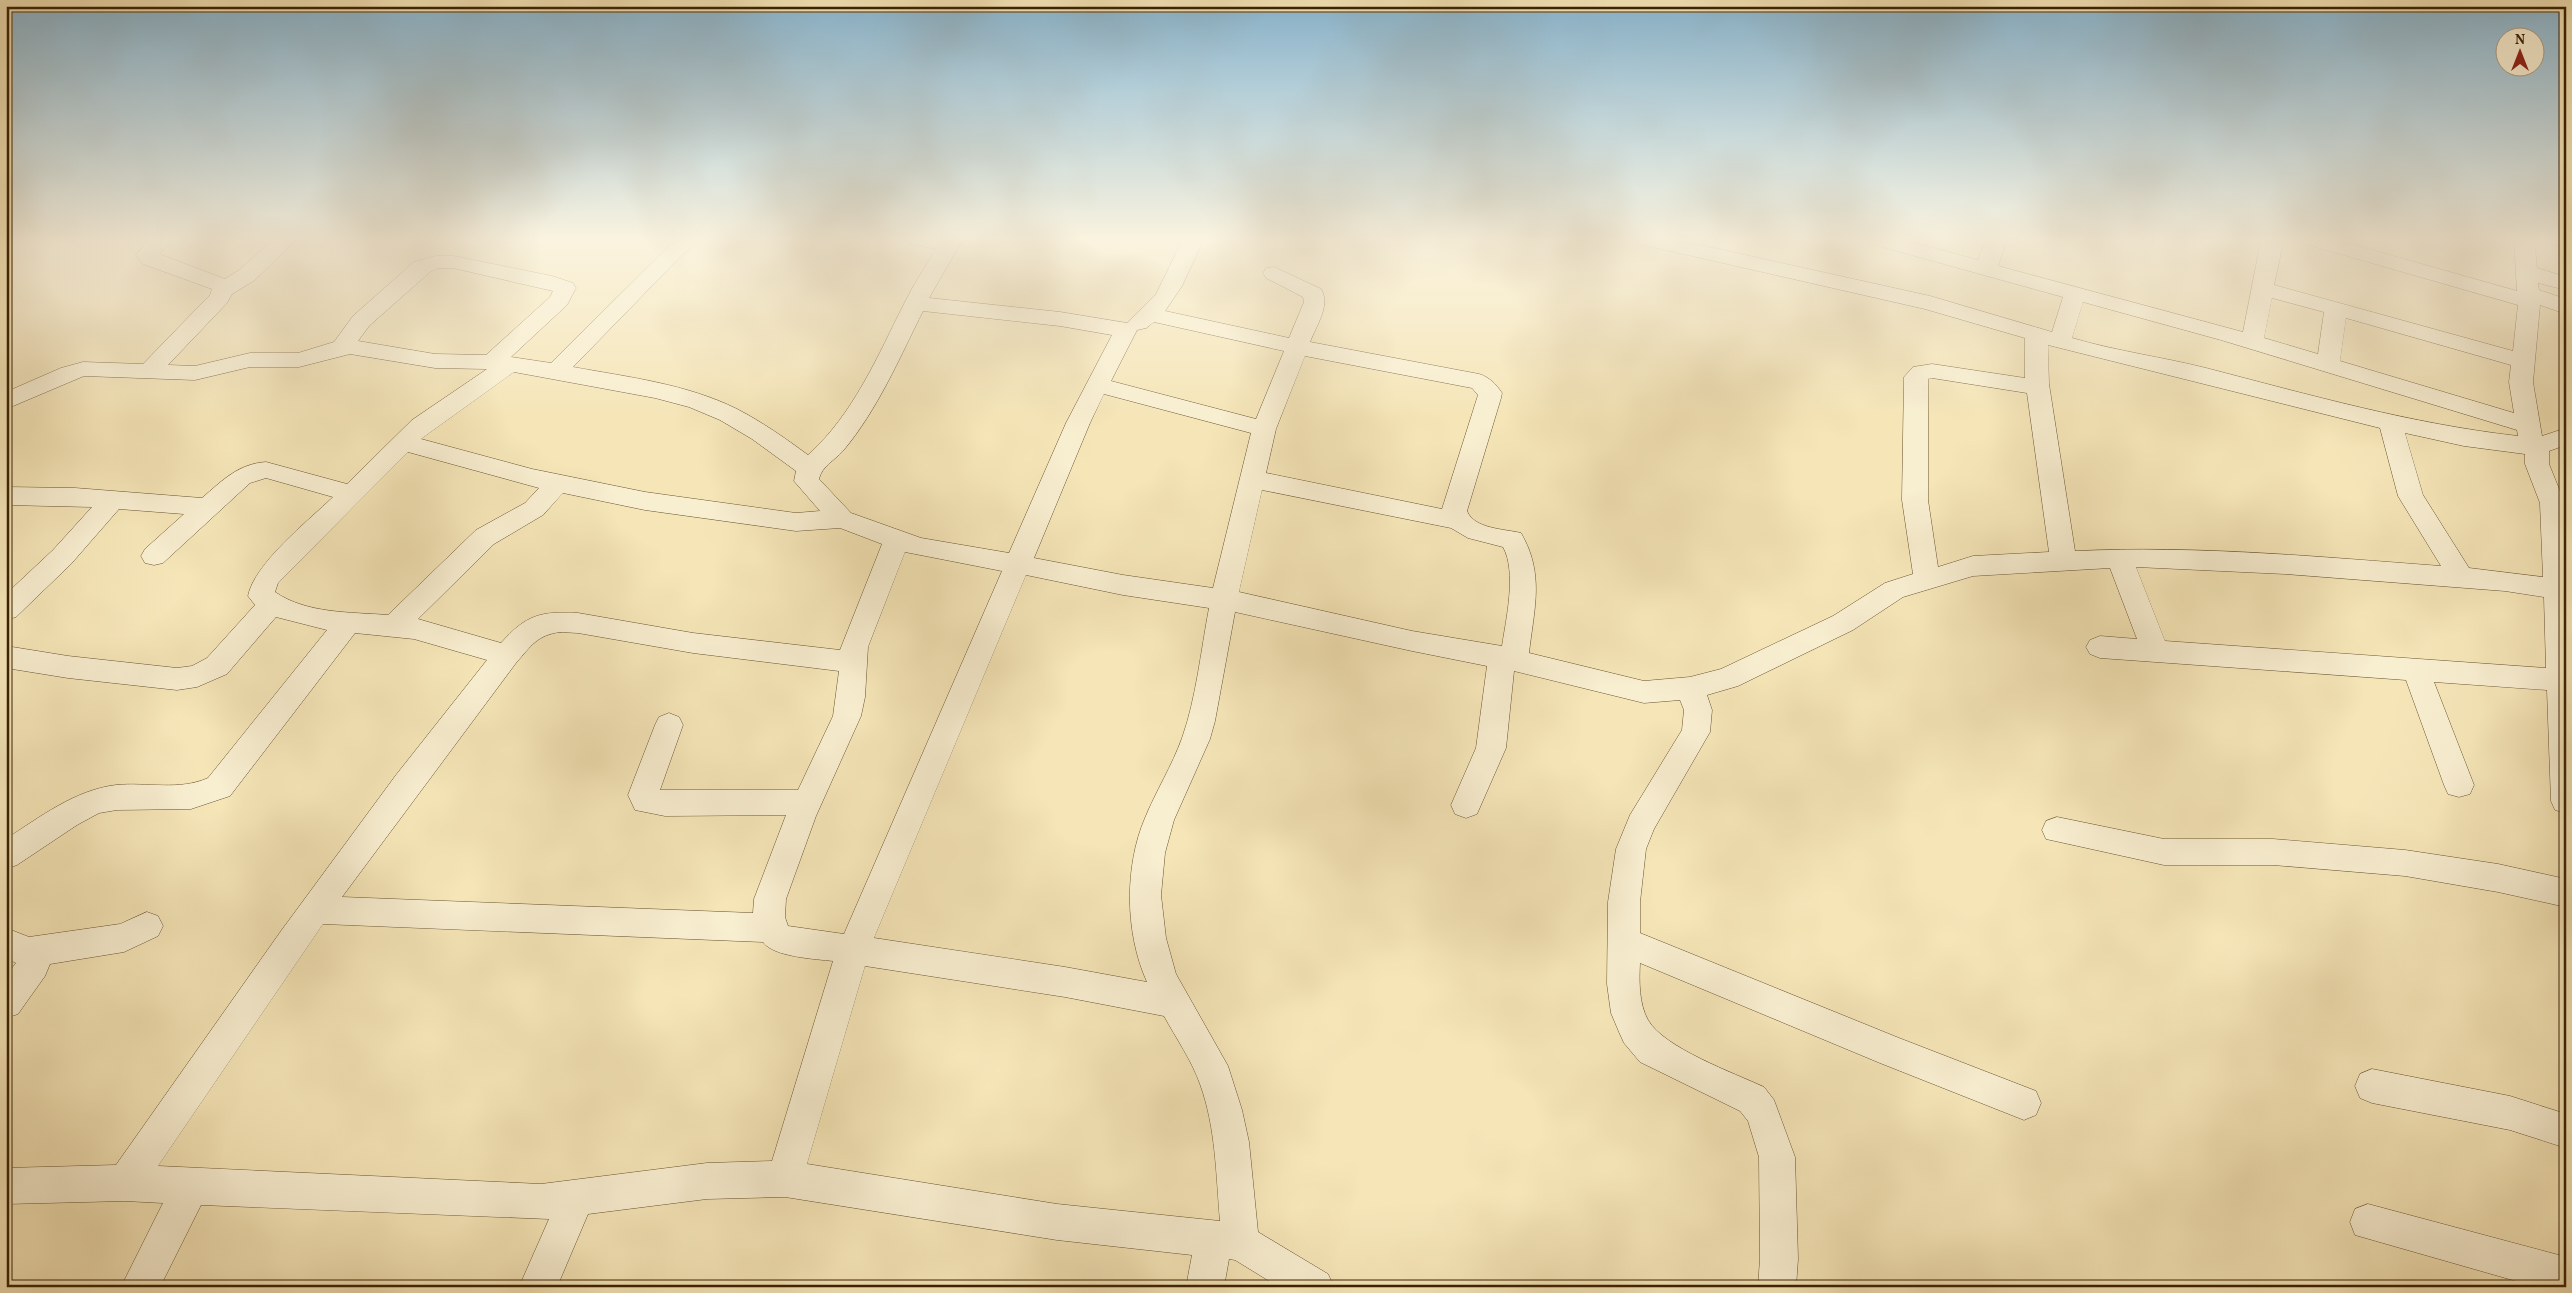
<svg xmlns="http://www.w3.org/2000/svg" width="2572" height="1293" font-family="Vollkorn,serif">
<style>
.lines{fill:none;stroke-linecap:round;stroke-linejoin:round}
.minor-casing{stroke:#695331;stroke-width:1}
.minor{fill:#f8eed0;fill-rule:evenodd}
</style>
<rect width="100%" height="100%" fill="#f5e5b7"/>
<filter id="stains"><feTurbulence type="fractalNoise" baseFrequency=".004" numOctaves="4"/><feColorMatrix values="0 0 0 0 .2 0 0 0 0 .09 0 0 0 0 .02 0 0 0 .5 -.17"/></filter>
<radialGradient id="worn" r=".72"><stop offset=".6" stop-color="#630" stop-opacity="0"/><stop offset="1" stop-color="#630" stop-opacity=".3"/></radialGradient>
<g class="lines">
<g class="minor-casing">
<path id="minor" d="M 149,239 L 172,239 L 159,254 L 225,279 L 239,270 L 274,239 L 297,239 L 255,280 L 232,294 L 227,303 L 168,365 L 195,366 L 250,353 L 298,353 L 334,342 L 353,316 L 414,262 L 436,256 L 453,256 L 552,276 L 573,283 L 576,288 L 567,305 L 511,357 L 551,363 L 668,247 L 679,239 L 703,239 L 682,255 L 573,367 C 628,377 687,384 737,409 C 762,422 785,438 808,455 C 854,414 878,355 905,302 C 914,283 926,266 936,249 L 907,243 L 904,239 L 963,239 L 929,298 L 1060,312 L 1127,323 L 1156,294 L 1183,239 L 1204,239 L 1182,286 L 1165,311 L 1289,338 L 1304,302 L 1303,297 L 1266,278 L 1263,273 L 1266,268 L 1274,267 L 1321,289 C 1331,305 1316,326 1310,342 L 1479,374 C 1489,377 1496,384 1502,393 L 1501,398 L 1467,511 C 1474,529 1505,529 1521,533 C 1545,574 1534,609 1529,653 L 1644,681 L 1690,677 L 1721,669 L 1833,616 L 1885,583 L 1913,574 L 1902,500 L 1904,377 L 1913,367 L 1932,364 L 2025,378 L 2025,338 L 1925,309 L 1644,245 L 1637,243 L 1634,239 L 1673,239 L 1930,296 L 2052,332 L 2063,297 L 1868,243 L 1865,239 L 1900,239 L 1978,260 L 1986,239 L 2007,239 L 1998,266 L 2243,332 L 2260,245 L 2263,239 L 2284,239 L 2274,285 L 2513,351 L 2518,305 L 2302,243 L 2299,239 L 2333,239 L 2517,291 L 2514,239 L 2534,239 L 2537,268 L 2566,277 L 2566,290 L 2538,283 L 2539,290 L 2566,299 L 2566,314 L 2540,305 L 2533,382 L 2542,436 L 2566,428 L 2566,445 L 2549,451 L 2549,464 L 2566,506 L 2566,813 L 2555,810 L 2551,801 L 2547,690 L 2434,682 L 2474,785 L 2470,794 L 2459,797 L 2448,794 L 2444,785 L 2406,680 L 2100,658 L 2090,654 L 2086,647 L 2090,640 L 2100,636 L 2137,639 L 2110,568 L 1973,576 L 1903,597 L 1853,630 L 1738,686 L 1707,695 L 1712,710 L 1710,732 L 1654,829 L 1646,849 L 1640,902 L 1640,933 L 1899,1038 L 2036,1091 L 2041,1103 L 2036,1115 L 2024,1120 L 1880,1063 L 1640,963 C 1639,981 1639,1004 1648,1020 C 1664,1048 1734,1073 1764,1087 L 1774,1100 L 1795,1157 L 1798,1259 L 1796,1287 L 1758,1287 L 1760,1259 L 1759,1157 L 1748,1121 L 1740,1111 L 1640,1062 L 1624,1043 L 1619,1032 L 1611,1013 L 1607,984 L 1608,902 L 1616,849 L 1630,815 L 1682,730 L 1684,710 L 1680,700 L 1644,703 L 1514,671 L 1506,748 L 1477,814 L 1466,818 L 1455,814 L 1451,805 L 1476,748 L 1487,666 L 1412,651 L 1235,612 L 1215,721 L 1210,739 L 1174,820 L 1165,853 L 1161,895 L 1166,938 L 1176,974 L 1228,1066 L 1242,1110 L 1249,1142 L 1258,1232 L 1328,1274 L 1334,1287 L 1279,1287 L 1235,1260 L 1229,1259 L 1224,1287 L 1186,1287 L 1192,1255 L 1057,1240 L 785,1197 L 707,1199 L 588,1214 L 557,1287 L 519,1287 L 549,1219 L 201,1205 L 160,1287 L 121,1287 L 163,1203 L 125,1201 L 6,1204 L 6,1168 L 116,1165 L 281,931 L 396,775 L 487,660 L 414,639 L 355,633 L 230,796 L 191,809 L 117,810 L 99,813 L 77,825 L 17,865 L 6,869 L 6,839 C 40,817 75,790 116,785 C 147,782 179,791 208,778 L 327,630 L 276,617 L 227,674 L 197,687 L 177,690 L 68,678 L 6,668 L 6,646 L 68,656 L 177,668 L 192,666 L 207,658 L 255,605 L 248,596 C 254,564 308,521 333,497 L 266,478 L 250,483 L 163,563 L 154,565 L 145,563 L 141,556 L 145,549 L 184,514 L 119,509 L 71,564 L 16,617 L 6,620 L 6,594 L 53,550 L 92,507 L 6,505 L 6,487 L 75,488 L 202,498 C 223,480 238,464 266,462 L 347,484 L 412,420 L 487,369 L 435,368 L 350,354 L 299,367 L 250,367 L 195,380 L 84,376 L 6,409 L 6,392 L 61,368 L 83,362 L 143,364 L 210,295 L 212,289 L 143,264 L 136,255 ZM 438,268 L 453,268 L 553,291 L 550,297 L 486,355 L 435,354 L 358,341 L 369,326 L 430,272 ZM 2272,298 L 2324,312 L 2318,354 L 2264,338 ZM 2083,302 L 2221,340 L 2517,430 L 2518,436 C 2412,424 2310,395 2206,368 C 2162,357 2116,351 2072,338 ZM 923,311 L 1060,326 L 1112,335 L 1066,423 L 1009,553 L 921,538 L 851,513 L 819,479 C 822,466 834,461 843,451 C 878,409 899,359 923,311 ZM 2346,318 L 2511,365 L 2509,382 L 2514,413 L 2340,361 ZM 1154,322 L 1284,351 L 1256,419 L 1111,381 L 1137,330 L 1146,328 ZM 2048,345 L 2380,428 L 2398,496 L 2441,566 C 2319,557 2197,545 2075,551 L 2049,384 ZM 1305,356 L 1472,388 L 1478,395 L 1442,509 L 1266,473 L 1276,429 ZM 514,372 L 655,398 L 689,407 L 720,420 L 752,439 L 796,471 L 794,481 L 820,511 L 796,513 L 645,492 L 532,469 L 421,439 ZM 1932,378 L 2027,393 L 2049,552 L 1973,556 L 1938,567 L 1928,500 L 1928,379 ZM 1104,394 L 1251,433 L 1213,588 L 1123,575 L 1034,558 L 1090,423 ZM 2405,433 L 2464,446 L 2525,454 L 2525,464 L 2540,503 L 2543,577 L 2469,568 L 2423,495 ZM 408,452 L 539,488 L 525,503 L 476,530 L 388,615 C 351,612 307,614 275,592 L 278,583 ZM 1262,490 L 1451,528 L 1468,538 L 1503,547 C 1517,572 1506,619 1502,646 L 1412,631 L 1239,592 ZM 563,493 L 645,510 L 796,531 L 840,528 L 882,544 L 840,650 L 693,633 L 578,613 C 540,611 526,615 501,643 L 418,619 L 494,544 L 543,515 ZM 905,552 L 1002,571 L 844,934 L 788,926 L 785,917 L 786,899 L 816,816 L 861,716 L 865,697 L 868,647 ZM 2136,567 L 2285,574 L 2505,591 L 2544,597 L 2546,668 L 2165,641 ZM 1026,575 L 1123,595 L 1209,608 C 1201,650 1196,699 1182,738 C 1172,766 1156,791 1145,818 C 1124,867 1125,934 1147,982 L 1065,967 L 874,938 ZM 560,632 L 578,633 L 693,653 L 839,671 L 833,716 L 798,790 L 660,790 L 683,725 L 679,717 L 669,713 L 659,717 L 655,725 L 628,795 L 635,810 L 665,816 L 786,815 L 754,899 L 753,913 L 342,897 L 516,663 C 531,646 537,635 560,632 ZM 323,924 L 763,942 C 773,957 816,959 833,961 L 772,1161 L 707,1163 L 541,1184 L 158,1166 ZM 865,966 L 1065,997 L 1164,1016 C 1176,1038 1192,1061 1200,1084 C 1216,1128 1216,1176 1220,1221 L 1057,1204 L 807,1164 Z
M 2545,239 L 2566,239 L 2566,248 L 2548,243 Z
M 2057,817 L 2164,839 L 2273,839 L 2405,850 L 2498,864 L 2566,879 L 2566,907 L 2498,892 L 2405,876 L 2273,865 L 2164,865 L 2046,839 L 2042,830 L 2046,821 Z
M 147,912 L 158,916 L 163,926 L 158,936 L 124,952 L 50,964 L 45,976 L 18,1014 L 6,1018 L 6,976 L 16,963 L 6,958 L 6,928 L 29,937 L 120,924 Z
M 2372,1069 L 2510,1096 L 2566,1114 L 2566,1148 L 2510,1130 L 2372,1103 L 2360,1098 L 2355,1086 L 2360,1074 Z
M 2368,1204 L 2566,1257 L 2566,1287 L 2537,1287 L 2355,1235 L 2350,1222 L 2355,1209 Z"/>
</g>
<use href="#minor" class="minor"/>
</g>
<linearGradient id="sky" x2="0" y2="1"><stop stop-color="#8ab8d3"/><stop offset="0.57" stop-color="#faf3df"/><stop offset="1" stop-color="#faf3df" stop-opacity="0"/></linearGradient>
<rect width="2572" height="420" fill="url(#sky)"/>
<rect width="2572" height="1293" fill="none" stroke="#f5e5b7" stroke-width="25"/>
<rect x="8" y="8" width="2557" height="1278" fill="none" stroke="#3a2204" stroke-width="2.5"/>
<rect x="12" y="12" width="2547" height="1268" fill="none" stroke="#3a2204"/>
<g transform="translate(2520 52)"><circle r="24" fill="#f8eed0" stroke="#ac9c7e"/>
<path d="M0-4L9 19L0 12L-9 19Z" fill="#8f2418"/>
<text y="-8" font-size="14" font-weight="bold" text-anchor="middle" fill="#3a2204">N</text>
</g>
<rect width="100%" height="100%" filter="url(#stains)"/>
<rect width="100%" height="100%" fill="url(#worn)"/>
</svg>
